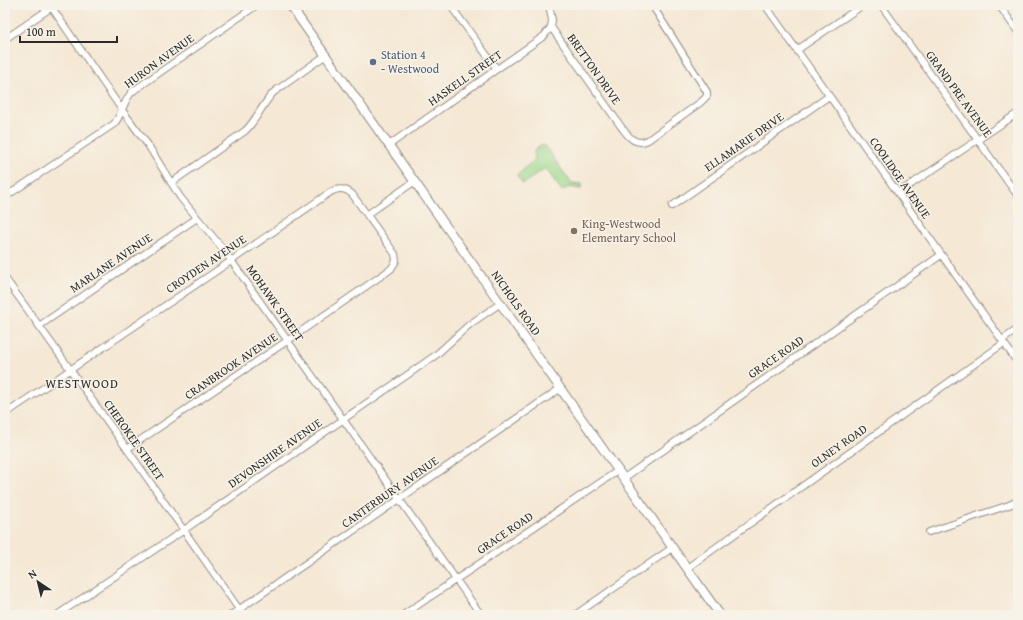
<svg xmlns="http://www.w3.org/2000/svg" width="1023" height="620" font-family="'Gentium Book Plus',serif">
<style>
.green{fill:#9dd88c;stroke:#64825c}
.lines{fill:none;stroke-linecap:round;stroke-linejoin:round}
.minor-casing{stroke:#908a80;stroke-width:8}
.tertiary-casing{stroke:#908a80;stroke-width:10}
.minor{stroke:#fff;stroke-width:6}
.tertiary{stroke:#fff;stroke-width:8}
.service-dot{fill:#5c6f8a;stroke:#f7f3e8;stroke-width:1.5}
.education-dot{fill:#8d6e63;stroke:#f7f3e8;stroke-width:1.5}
.labels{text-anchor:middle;stroke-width:3;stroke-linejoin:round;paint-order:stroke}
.service-label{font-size:12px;fill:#4e5e75;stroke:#f7f3e8;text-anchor:start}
.street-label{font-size:12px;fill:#2b2b2b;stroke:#f7f3e8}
.education-label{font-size:12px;fill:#785e54;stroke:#f7f3e8;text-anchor:start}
.neighbourhood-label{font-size:13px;letter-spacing:1px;fill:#2b2b2b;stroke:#f7f3e8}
</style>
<rect width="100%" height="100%" fill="#f7f3e8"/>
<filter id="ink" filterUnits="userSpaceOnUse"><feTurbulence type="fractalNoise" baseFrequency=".025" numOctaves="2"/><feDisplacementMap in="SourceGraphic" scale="8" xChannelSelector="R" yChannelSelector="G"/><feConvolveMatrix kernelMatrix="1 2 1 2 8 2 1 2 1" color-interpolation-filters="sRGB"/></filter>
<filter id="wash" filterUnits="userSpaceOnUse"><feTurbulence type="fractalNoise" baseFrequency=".012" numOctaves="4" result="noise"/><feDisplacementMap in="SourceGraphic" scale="16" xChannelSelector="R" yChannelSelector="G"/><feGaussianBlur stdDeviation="0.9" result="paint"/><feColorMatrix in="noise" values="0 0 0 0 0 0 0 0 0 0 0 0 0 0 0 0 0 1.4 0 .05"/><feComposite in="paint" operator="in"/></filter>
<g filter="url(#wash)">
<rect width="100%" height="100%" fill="#f5e8d4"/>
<path class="green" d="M 544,145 L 547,148 L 571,183 L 582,184 L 581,189 L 569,187 L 562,191 L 545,168 L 523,184 L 517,175 C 524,171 527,163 535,161 L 534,151 L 540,146 Z"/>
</g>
<g filter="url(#ink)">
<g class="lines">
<g class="minor-casing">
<path id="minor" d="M 50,5 L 122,110 L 148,145 L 180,197 L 223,249 L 481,615
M 450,5 L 497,69
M 549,5 L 552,20 L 551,27 L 622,128 C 629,137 635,146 648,140 L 701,102 L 707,96 L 707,92 L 652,5
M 765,5 L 1018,363
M 881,5 L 1018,196
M 999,5 L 1018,32
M 5,39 L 55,5
M 797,50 L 863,5
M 389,145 L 544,36 L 551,27
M 171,183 L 245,131 C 257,120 262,104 274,92 L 326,55
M 898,193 L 1018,113
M 5,197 L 114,124 C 123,114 123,100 133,91 L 257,5
M 672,206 L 829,96
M 368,214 L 415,181
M 5,278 L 127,449 L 243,615
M 39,326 L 197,218
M 1002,340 L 1018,329
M 5,414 L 231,261 L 329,193 C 337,188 344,187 352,194 L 395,254 L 396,261 L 391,269 L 287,341 L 127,449
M 624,478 L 941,255
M 929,532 L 1009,505 L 1018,501
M 687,568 L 1004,343
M 57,615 L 184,530 L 436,355 L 470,324 L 501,303
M 231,615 L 561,388
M 403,615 L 619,470
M 575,615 L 672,548"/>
</g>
<g class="tertiary-casing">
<path id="tertiary" d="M 290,5 L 720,615"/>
</g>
<use href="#minor" class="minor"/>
<use href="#tertiary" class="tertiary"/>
</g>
</g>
<circle class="service-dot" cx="373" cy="62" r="4"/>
<circle class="education-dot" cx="574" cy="231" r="4"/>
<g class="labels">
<g class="service-label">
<text x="381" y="59">Station 4<tspan x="381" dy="14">- Westwood</tspan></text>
</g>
<g class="street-label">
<text transform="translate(159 61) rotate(-36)" y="4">HURON AVENUE</text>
<text transform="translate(594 69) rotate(55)" y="4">BRETTON DRIVE</text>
<text transform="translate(465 78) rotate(-35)" y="4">HASKELL STREET</text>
<text transform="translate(959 94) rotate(54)" y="4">GRAND PRE AVENUE</text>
<text transform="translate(744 142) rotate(-35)" y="4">ELLAMARIE DRIVE</text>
<text transform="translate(900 178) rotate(55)" y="4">COOLIDGE AVENUE</text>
<text transform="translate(111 263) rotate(-34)" y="4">MARLANE AVENUE</text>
<text transform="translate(206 264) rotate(-34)" y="4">CROYDEN AVENUE</text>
<text transform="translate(275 303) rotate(55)" y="4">MOHAWK STREET</text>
<text transform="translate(516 303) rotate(55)" y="4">NICHOLS ROAD</text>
<text transform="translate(776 357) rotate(-35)" y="4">GRACE ROAD</text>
<text transform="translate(231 366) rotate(-34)" y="4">CRANBROOK AVENUE</text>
<text transform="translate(134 440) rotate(55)" y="4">CHEROKEE STREET</text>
<text transform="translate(839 446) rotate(-35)" y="4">OLNEY ROAD</text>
<text transform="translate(275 453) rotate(-35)" y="4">DEVONSHIRE AVENUE</text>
<text transform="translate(390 492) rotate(-35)" y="4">CANTERBURY AVENUE</text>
<text transform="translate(505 533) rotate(-34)" y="4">GRACE ROAD</text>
</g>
<g class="education-label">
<text x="582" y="228">King-Westwood<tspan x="582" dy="14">Elementary School</tspan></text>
</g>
<g class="neighbourhood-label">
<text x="82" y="388">WESTWOOD</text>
</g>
</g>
<rect width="1023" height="620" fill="none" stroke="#f7f3e8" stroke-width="20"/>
<g transform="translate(38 582) rotate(325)" stroke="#f7f3e8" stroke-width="3" paint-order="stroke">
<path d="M0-3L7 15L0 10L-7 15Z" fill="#2b2b2b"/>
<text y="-6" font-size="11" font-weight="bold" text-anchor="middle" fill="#2b2b2b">N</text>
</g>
<path d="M20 36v6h97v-6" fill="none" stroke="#2b2b2b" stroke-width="2"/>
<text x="26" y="36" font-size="12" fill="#2b2b2b" stroke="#f7f3e8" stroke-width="3" paint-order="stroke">100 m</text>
</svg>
